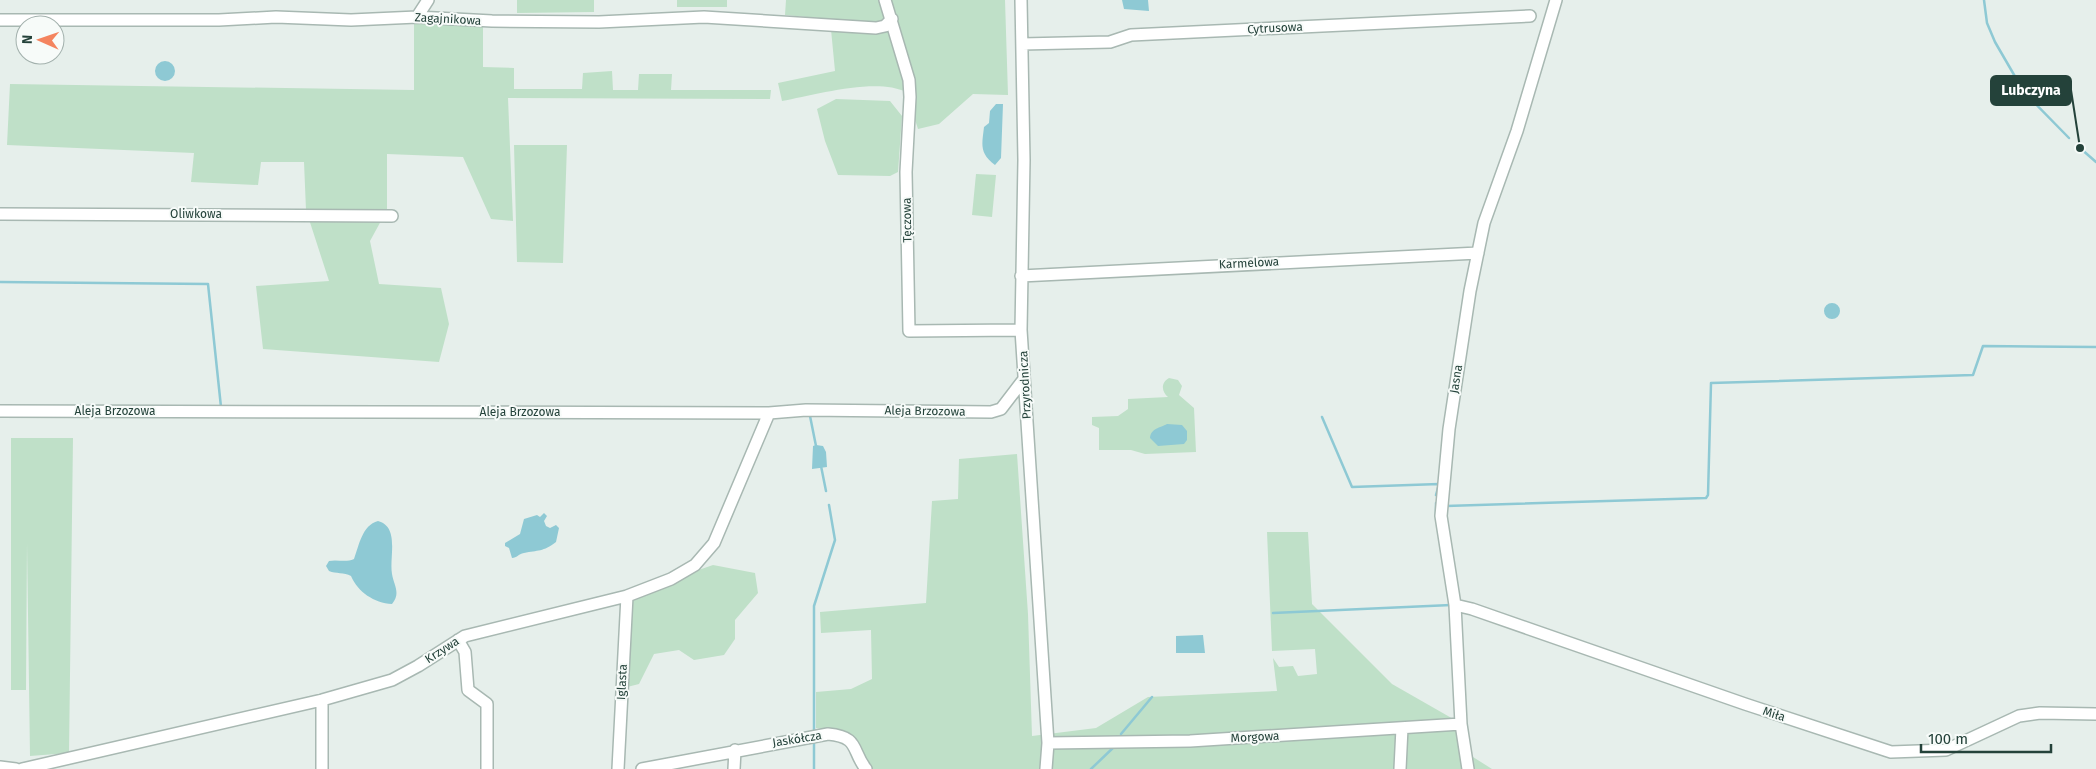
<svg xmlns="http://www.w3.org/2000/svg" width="2096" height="769" font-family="'Fira Sans',sans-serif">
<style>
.green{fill:#bfe0c8}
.water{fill:#8ec9d4}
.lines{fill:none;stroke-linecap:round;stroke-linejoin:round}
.stream{stroke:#8ec9d4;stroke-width:2.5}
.minor-casing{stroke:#a8b8b2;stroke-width:14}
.minor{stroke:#fff;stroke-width:11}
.labels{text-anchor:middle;stroke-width:4;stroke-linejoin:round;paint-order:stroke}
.street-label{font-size:12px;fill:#24423a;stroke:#f7fbf9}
.leader{fill:none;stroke:#24423a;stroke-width:2}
.callout-dot{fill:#24423a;stroke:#f7fbf9;stroke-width:2}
.callout{fill:#24423a;stroke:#24423a;stroke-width:2}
.callout-label{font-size:14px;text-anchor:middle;font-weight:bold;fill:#fff}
</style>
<rect width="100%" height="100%" fill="#e6efeb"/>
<path class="green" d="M 517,0 L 594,0 L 594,12 L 517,13 Z
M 677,0 L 727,0 L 727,7 L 677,7 Z
M 786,0 L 1005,0 L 1008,95 L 973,94 L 939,124 L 918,129 L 906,92 C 877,77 814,95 782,101 L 778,83 L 835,71 L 830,19 L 785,15 Z
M 414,24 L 483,25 L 483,67 L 514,68 L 514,89 L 582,89 L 583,73 L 612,71 L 613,90 L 638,90 L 639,74 L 672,74 L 671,90 L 771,90 L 770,99 L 508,98 L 513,221 L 491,219 L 463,157 L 387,154 L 387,210 L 370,241 L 379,284 L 441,288 L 449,324 L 439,362 L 263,349 L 256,286 L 329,281 L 306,210 L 304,162 L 261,162 L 258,185 L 191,182 L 194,153 L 7,145 L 10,84 L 414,90 Z
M 836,99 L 890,101 L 902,116 L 898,172 L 890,176 L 838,175 L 825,141 L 817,109 Z
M 514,145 L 567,145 L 563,263 L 517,262 Z
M 976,174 L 996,175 L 992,217 L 972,215 Z
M 1169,378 L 1178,380 L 1182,386 L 1179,395 L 1194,408 L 1196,452 L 1145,454 L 1131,450 L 1099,450 L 1099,428 L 1092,425 L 1092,417 L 1118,416 L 1128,409 L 1128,399 L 1168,397 C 1162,392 1160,383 1169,378 Z
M 11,438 L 73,438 L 69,753 L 30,756 L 27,543 L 26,690 L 11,690 Z
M 1017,454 L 1028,614 L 1032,736 L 1096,728 L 1148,697 L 1277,691 L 1273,658 L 1279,667 L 1293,666 L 1298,676 L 1317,674 L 1315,649 L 1272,651 L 1267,532 L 1308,532 L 1312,604 L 1392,684 L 1455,720 L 1473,757 L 1492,769 L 858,769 L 849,733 L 816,728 L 816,692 L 851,689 L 872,679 L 871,630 L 821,633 L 820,612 L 926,603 L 932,501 L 958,499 L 959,459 Z
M 713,565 L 755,573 L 758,593 L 735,620 L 735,639 L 724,655 L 694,660 L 679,650 L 654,654 L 639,684 L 627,687 L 632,593 Z"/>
<path class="water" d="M 1122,0 L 1148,0 L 1149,11 L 1124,9 Z
M155 71a10 10 0 1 1 20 0a10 10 0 1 1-20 0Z
M 996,104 L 1003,104 L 1001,158 L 995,165 C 979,153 982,145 984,127 L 989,123 L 990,111 Z
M1824 311a8 8 0 1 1 16 0a8 8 0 1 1-16 0Z
M 1167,424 L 1182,425 L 1187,431 L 1187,440 L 1184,444 L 1158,446 L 1150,438 C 1151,428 1160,428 1167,424 Z
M 816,445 L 823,446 L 826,452 L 827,467 L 812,469 L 813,446 Z
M 544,513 L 547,516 L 544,521 L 546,526 L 550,528 L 556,525 L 559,528 L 556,542 C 543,552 538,550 524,553 C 518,554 517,558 512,558 L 509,548 L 505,546 L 505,543 L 520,534 L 524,519 L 537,515 L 540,517 Z
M 378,521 C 400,527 389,557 392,574 C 394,586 401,593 392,604 C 374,603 358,592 351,576 C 344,572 336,574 329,571 L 326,566 L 329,561 C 338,559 345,563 354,559 C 359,546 362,525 378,521 Z
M 1203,635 L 1205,653 L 1176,653 L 1176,636 Z"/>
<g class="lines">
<path class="stream" d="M 1984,0 L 1987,23 L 1995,42 L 2024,92 L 2069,138
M 2080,148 L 2096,162
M 0,282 L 208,284 L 221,407
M 810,416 L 816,446
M 1322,417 L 1352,487 L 1439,484 L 1436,495
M 821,466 L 826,491
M 1436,503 L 1436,516
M 1446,506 L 1706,498 L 1708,495 L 1711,383 L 1973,375 L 1983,346 L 2096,347
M 1273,613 L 1451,605
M 814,730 L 814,606 L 835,540 L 829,505
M 1121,734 L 1152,697
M 814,741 L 814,769
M 1091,769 L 1115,746"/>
<g class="minor-casing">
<path id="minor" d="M 885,0 L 909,80 L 910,97 L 906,172 L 909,331 L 1021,330
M 1021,0 L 1024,160 L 1021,330 L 1048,743 L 1046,769
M 417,17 L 428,0
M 0,20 L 219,20 L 276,17 L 351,20 L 417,17 L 492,21 L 599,22 L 704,17 L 876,28 L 885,26 L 892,19
M 1022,44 L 1110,42 L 1131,35 L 1530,16
M 0,214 L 392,216
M 1021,276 L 1478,253
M 0,411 L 769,413 L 806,410 L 991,412 L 1001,409 L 1024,379
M 1455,605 L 1472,609 L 1745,704 L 1891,752 L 1946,750 L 2019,716 L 2040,713 L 2096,714
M 458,640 L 465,652 L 468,690 L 487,704 L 487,769
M 322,700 L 322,769
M 1048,743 L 1190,741 L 1461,724
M 0,767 L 16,769
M 22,769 L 322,700 L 392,680 L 418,666 L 465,636 L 627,596 L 671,579 L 695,565 L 714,543 L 769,413
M 618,769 L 627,596
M 642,769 L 828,734 C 860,737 851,750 866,769
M 734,769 L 735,750
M 1400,769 L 1402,728
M 1468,769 L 1461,724 L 1455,605 L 1441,516 L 1449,429 L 1470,291 L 1484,223 L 1517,131 L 1556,0"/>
</g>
<use href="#minor" class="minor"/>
</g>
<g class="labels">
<g class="street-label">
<text transform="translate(448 19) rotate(3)" y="4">Zagajnikowa</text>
<text transform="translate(1275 28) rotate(-3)" y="4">Cytrusowa</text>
<text x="196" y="218">Oliwkowa</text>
<text transform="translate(907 220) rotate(-91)" y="4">Tęczowa</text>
<text transform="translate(1249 263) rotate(-3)" y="4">Karmelowa</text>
<text transform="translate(1456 379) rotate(-81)" y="4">Jasna</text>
<text transform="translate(1025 385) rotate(-93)" y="4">Przyrodnicza</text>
<text x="115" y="415">Aleja Brzozowa</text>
<text transform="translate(925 411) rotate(1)" y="4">Aleja Brzozowa</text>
<text x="520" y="416">Aleja Brzozowa</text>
<text transform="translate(442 650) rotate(-33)" y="4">Krzywa</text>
<text transform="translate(622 682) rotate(-87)" y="4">Iglasta</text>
<text transform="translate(1774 714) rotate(18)" y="4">Miła</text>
<text transform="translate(1255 737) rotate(-3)" y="4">Morgowa</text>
<text transform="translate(797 739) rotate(-9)" y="4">Jaskółcza</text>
</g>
</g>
<path class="leader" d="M2080 148L2071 90"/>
<circle class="callout-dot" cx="2080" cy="148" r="5"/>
<rect class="callout" x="1991" y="76" width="80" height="29" rx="5"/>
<g class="callout-label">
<text x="2031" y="95">Lubczyna</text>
</g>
<g transform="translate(40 40) rotate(272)"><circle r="24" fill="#f7fbf9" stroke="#a3b1ad"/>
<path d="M0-4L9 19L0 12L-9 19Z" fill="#f4845f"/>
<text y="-8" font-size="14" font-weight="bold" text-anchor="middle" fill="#24423a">N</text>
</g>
<path d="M1921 744v8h130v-8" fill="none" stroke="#24423a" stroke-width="2.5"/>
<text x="1928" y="744" font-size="15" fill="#24423a" stroke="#f7fbf9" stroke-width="4" paint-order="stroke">100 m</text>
</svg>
